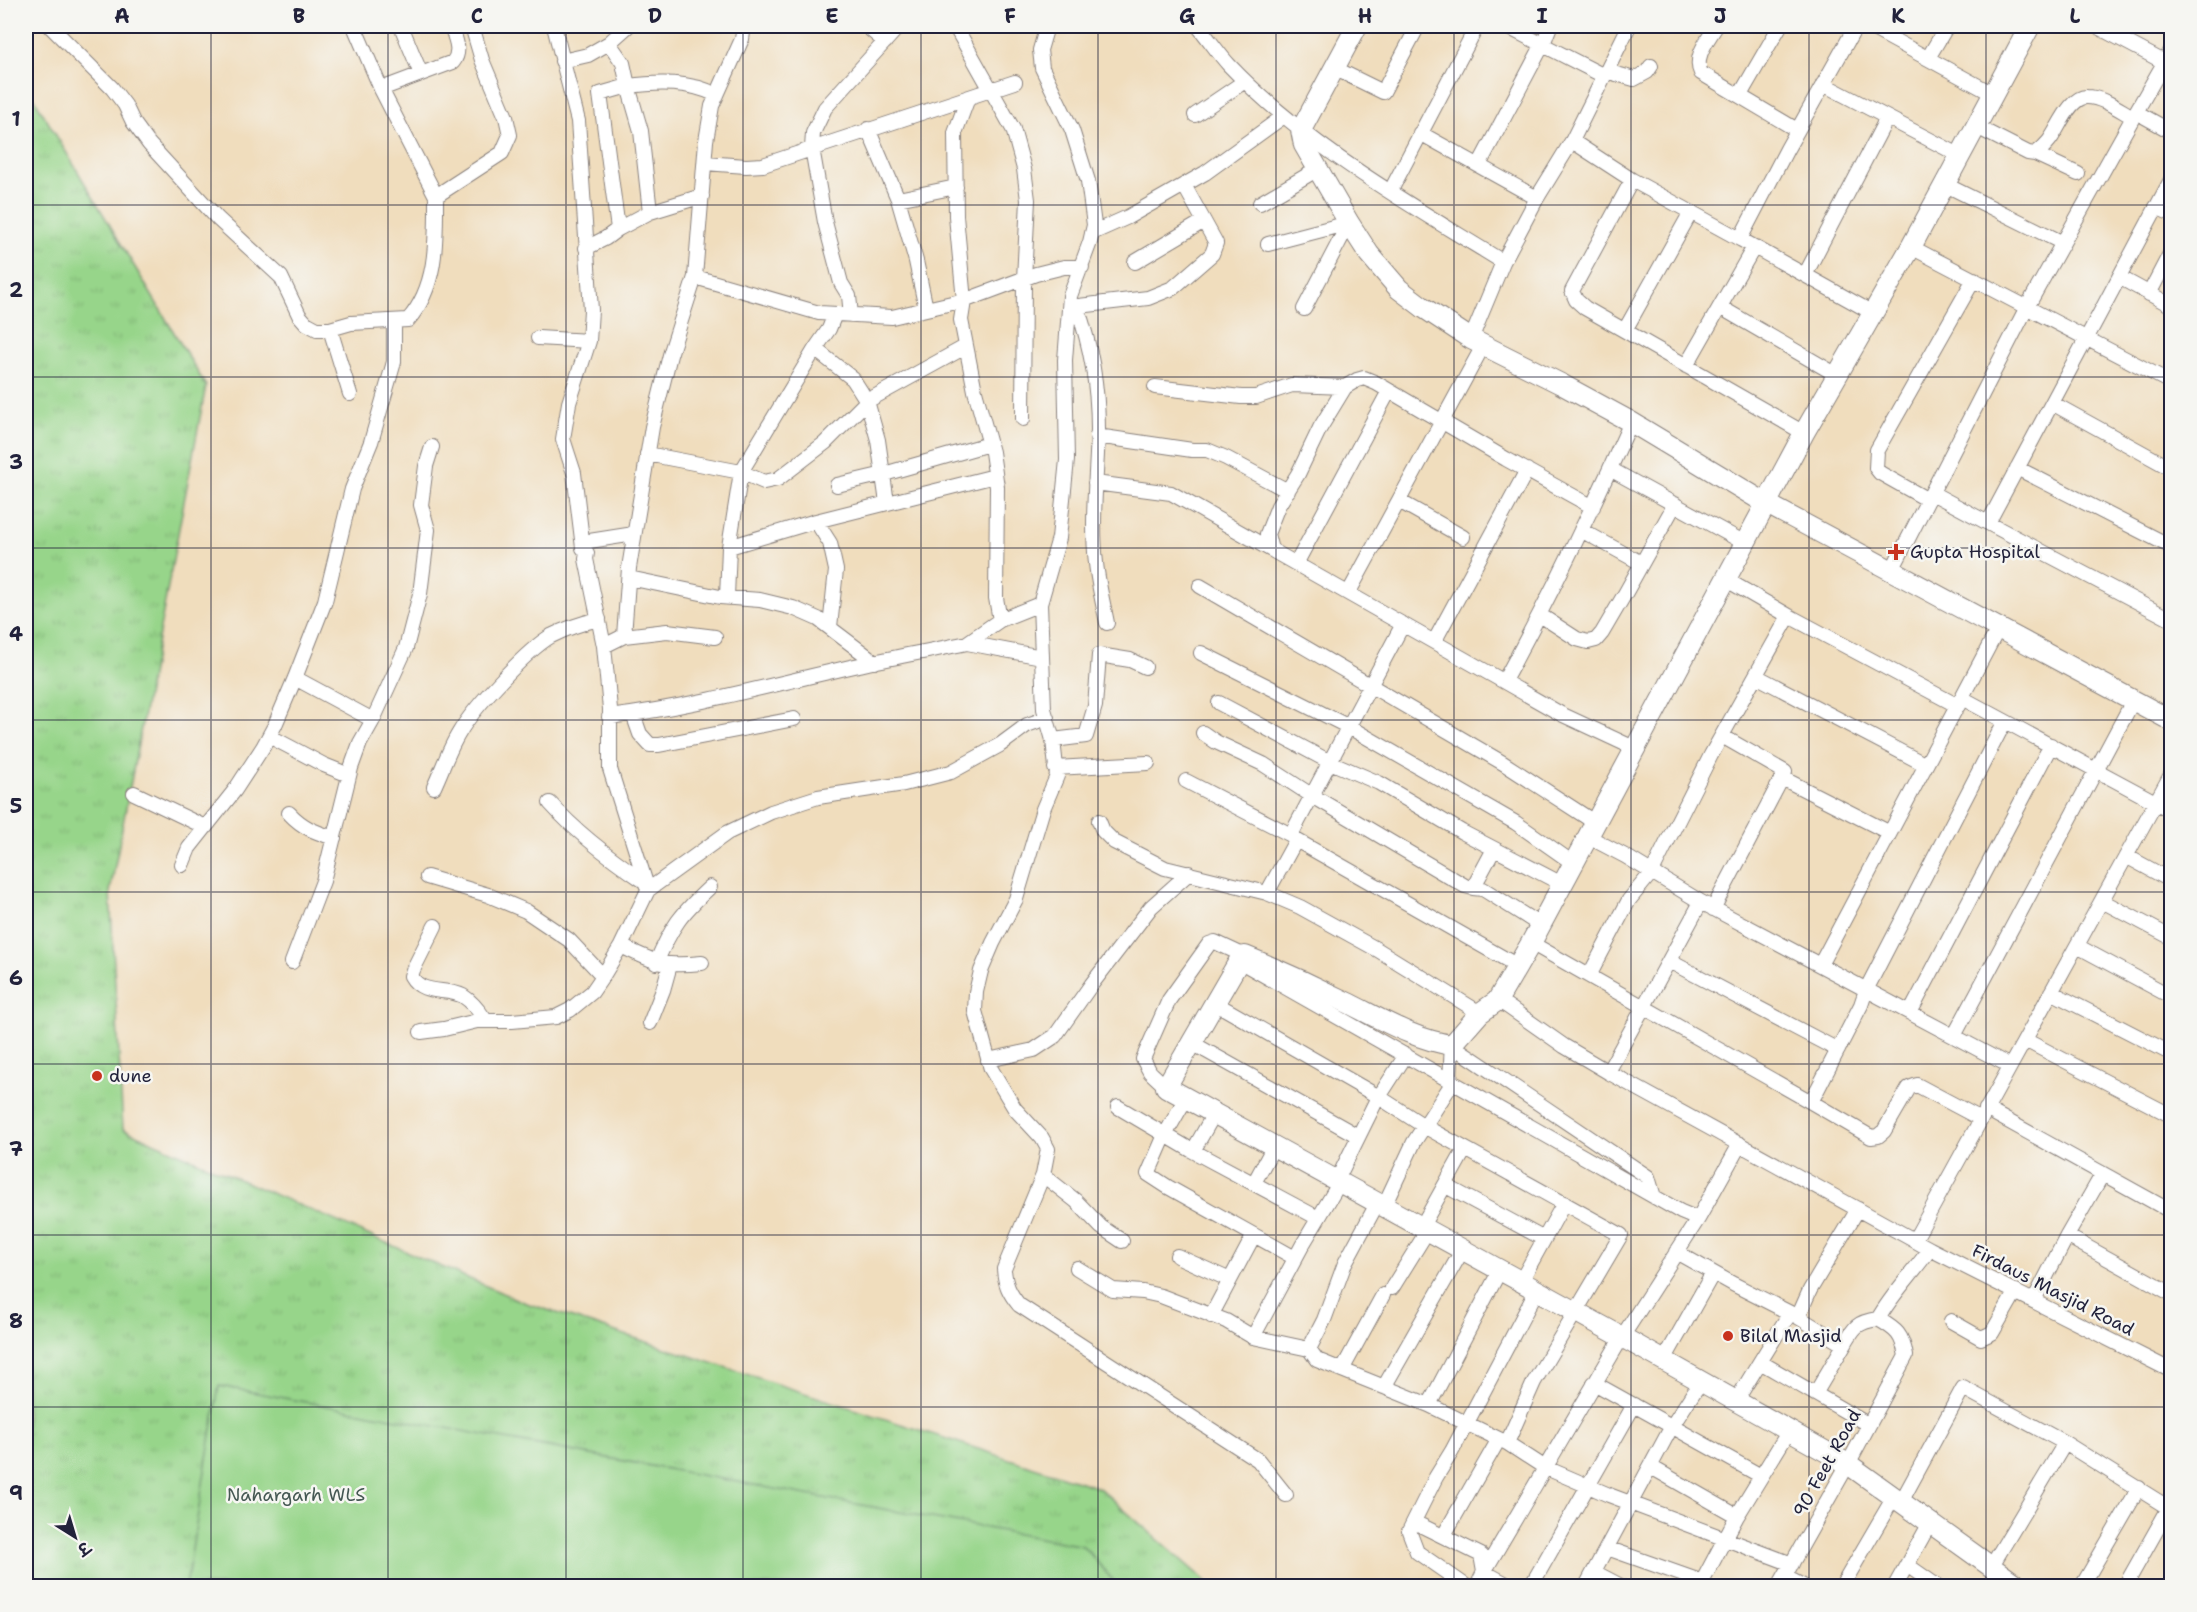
<svg xmlns="http://www.w3.org/2000/svg" width="2197" height="1612" font-family="'Shantell Sans','Playpen Sans Deva',sans-serif">
<style>
.grass{fill:url(#grass-tufts);stroke:#5c7c62;stroke-width:1.5}
.green{fill:#97d58a;stroke:#5c7c62;stroke-width:1.5}
.lines{fill:none;stroke-linecap:round;stroke-linejoin:round}
.street-casing{stroke:#89807c;stroke-width:16}
.secondary-casing{stroke:#89807c;stroke-width:22}
.street{stroke:#fff;stroke-width:14}
.secondary{stroke:#fff;stroke-width:20}
.grid{fill:none;stroke:#22223b;stroke-width:1.5;stroke-opacity:0.55}
.poi-dot{fill:#c8321e;stroke:#f6f6f2;stroke-width:2}
.labels{text-anchor:middle;stroke-width:5;stroke-linejoin:round;paint-order:stroke}
.poi-label{font-size:18px;fill:#22223b;stroke:#f6f6f2;text-anchor:start}
.street-label{font-size:18px;fill:#22223b;stroke:#f6f6f2}
.park-label{font-size:18px;fill:#455853;stroke:#f6f6f2}
.neatline{fill:none;stroke:#22223b;stroke-width:2}
.grid-label{font-size:20px;text-anchor:middle;font-weight:bold;fill:#22223b}
</style>
<defs>
<pattern id="grass-tufts" width="24" height="20" patternUnits="userSpaceOnUse" patternTransform="scale(1.5)"><rect width="24" height="20" fill="#97d58a"/><path d="M3 7l-1-3M5 7V3M7 7l1-3M15 17l-1-3M17 17v-4M19 17l1-3" fill="none" stroke="#82b778"/></pattern>
</defs>
<rect width="100%" height="100%" fill="#f6f6f2"/>
<filter id="ink" filterUnits="userSpaceOnUse"><feTurbulence type="fractalNoise" baseFrequency=".0167" numOctaves="2"/><feDisplacementMap in="SourceGraphic" scale="12" xChannelSelector="R" yChannelSelector="G"/><feConvolveMatrix kernelMatrix="1 2 1 2 8 2 1 2 1" color-interpolation-filters="sRGB"/></filter>
<filter id="wash" filterUnits="userSpaceOnUse"><feTurbulence type="fractalNoise" baseFrequency=".008" numOctaves="4" result="noise"/><feDisplacementMap in="SourceGraphic" scale="24" xChannelSelector="R" yChannelSelector="G"/><feGaussianBlur stdDeviation="1.35" result="paint"/><feColorMatrix in="noise" values="0 0 0 0 0 0 0 0 0 0 0 0 0 0 0 0 0 1.4 0 .05"/><feComposite in="paint" operator="in"/></filter>
<g filter="url(#wash)">
<rect width="100%" height="100%" fill="#f0ddbd"/>
<path class="grass" d="M 26,85 L 206,386 L 110,892 L 123,1129 L 523,1302 L 1099,1488 L 1211,1586 L 26,1586 Z"/>
<path class="green" d="M 219,1386 L 1083,1546 L 1118,1586 L 186,1586 Z"/>
</g>
<g filter="url(#ink)">
<g class="lines">
<g class="street-casing">
<path id="street" d="M 50,26 L 112,88 L 125,105 L 133,122 L 149,144 L 218,219 L 281,277 L 299,315 L 306,323 L 317,329 L 330,329 L 351,323 L 408,320 C 438,286 436,239 436,196
M 354,26 L 381,89 L 436,196 L 502,153 L 510,135 L 506,117 L 482,60 L 472,26
M 401,26 L 421,74
M 554,26 L 578,121 L 591,310 L 589,341 L 569,403 L 563,439 L 574,473 L 583,548 L 587,553 L 586,559 L 604,646
M 628,26 L 609,43 L 623,63 L 628,86 C 658,82 689,81 717,95
M 866,26 L 885,42
M 955,26 L 1013,129 L 1024,169 L 1028,200 L 1024,279 L 1023,419
M 1047,26 L 1040,50 L 1042,68 L 1072,130 L 1088,181 L 1094,225 L 1090,242 L 1070,296 L 1065,360 L 1067,460 L 1059,538 L 1040,604 L 1044,709 L 1053,740 L 1057,776 L 1043,809 L 1016,899 L 993,943 L 981,971 L 976,992 L 975,1011 L 991,1069 L 1015,1109 L 1042,1138 L 1048,1149 L 1043,1175 L 1076,1201 L 1101,1227 L 1122,1241
M 1198,26 C 1209,39 1218,53 1229,65 C 1307,147 1408,203 1503,262
M 1506,26 L 1604,76
M 1716,26 C 1708,40 1693,57 1701,73 L 1797,130
M 1868,26 L 1993,94
M 2096,26 L 2164,62
M 2172,49 L 2136,112 L 2172,132
M 1928,58 L 1947,26
M 562,61 L 588,55 L 609,43
M 1334,68 L 1383,92 L 1418,26
M 1606,71 L 1634,79 L 1647,72 L 1651,66
M 1823,84 L 1959,155
M 628,86 L 641,131 L 650,212 L 618,229 L 600,94 Z
M 381,89 L 453,62 C 462,51 455,38 451,26
M 1740,95 L 1780,26
M 968,98 L 955,133 L 956,216 L 964,301 L 961,320 L 975,391 L 992,452 L 997,487 L 996,598 L 1000,620
M 1195,115 L 1245,81
M 1975,126 L 2028,153 L 2035,154 C 2041,150 2045,146 2049,141 C 2058,130 2070,96 2087,97 C 2102,97 2120,110 2133,117
M 868,129 L 898,199 L 956,187
M 1420,133 L 1537,198
M 1572,141 L 1632,180 L 1740,239 L 1787,149 L 1856,26
M 2035,154 L 2078,174
M 705,163 L 746,166 L 763,165 L 1015,82
M 1479,165 L 1543,44 L 1550,26
M 1632,180 L 1572,291 L 1576,300 L 1585,308 L 1804,433
M 1944,184 L 2063,243
M 1390,192 L 1477,26
M 898,199 L 916,261 L 926,309
M 1260,203 L 1318,169
M 2156,207 L 2172,214
M 650,212 L 702,196
M 1092,233 L 1128,217 L 1205,173 L 1284,116
M 1740,239 L 1873,313
M 1268,244 L 1349,223 L 1304,309
M 1911,247 L 2172,383
M 586,248 L 606,238 L 618,229
M 1135,262 L 1204,221
M 1805,275 L 1887,118
M 695,277 L 819,313 L 892,317 L 969,299 L 1036,274 L 1064,267 L 1082,267
M 2119,277 L 2172,306
M 2149,294 L 2172,250
M 1070,307 L 1148,298 L 1173,288 L 1212,254 L 1216,243 L 1184,185
M 1077,307 C 1091,346 1098,387 1098,429 C 1097,474 1091,519 1096,563 C 1098,583 1103,603 1107,623
M 1720,307 L 1837,375
M 851,315 L 849,296 L 841,283 L 825,222 L 812,148 L 813,133 L 825,108 L 899,26
M 330,329 L 350,394
M 1625,330 L 1691,212
M 538,338 L 589,341
M 1471,339 L 1503,262 L 1537,198 L 1572,141 L 1629,26
M 1686,366 L 1754,247
M 1155,387 L 1241,397 L 1256,397 L 1292,385 L 1345,387
M 2052,403 L 2172,469
M 1097,436 L 1192,450 L 1207,450 L 1226,458 L 1288,491
M 647,454 L 741,472 L 764,482 L 778,479 L 825,443 L 867,401 L 853,379 L 815,349
M 2017,468 L 2172,547
M 1610,469 L 1745,543
M 1095,483 L 1171,493 L 1561,714 L 1634,748
M 837,485 L 884,474 L 989,444
M 1932,493 L 1988,523 L 2172,178
M 1928,500 L 1880,473 L 1876,468 L 1877,450 L 1974,279
M 1399,501 L 1463,537
M 887,503 L 878,440 L 867,401 L 965,347
M 816,521 L 830,543 L 836,570 L 830,627
M 1988,523 L 2172,620
M 1581,530 L 1641,563
M 583,542 L 634,534
M 729,547 L 741,472 L 815,349 L 829,329 L 835,314
M 1271,550 L 1267,534 L 1278,506 L 1298,474 L 1320,428 L 1345,387 L 1357,380 L 1364,378 L 1376,383 L 1506,459 L 1593,507
M 1296,564 L 1389,391
M 1891,572 L 2027,307 L 2136,112
M 629,578 L 720,597 L 760,600 L 793,608 L 818,619 L 875,662
M 1725,579 L 1789,616 L 1958,706
M 1200,586 L 1503,763 L 1594,822
M 1349,592 L 1484,344
M 727,597 L 729,547 L 816,521 L 995,476
M 1040,604 L 1000,620 L 967,643 L 1042,657
M 1540,615 L 1577,639 L 1588,642 L 1596,640 L 1602,633 L 1626,592 L 1675,504
M 1403,624 L 1291,835 L 1296,840 L 1516,965
M 624,636 L 667,631 L 715,637
M 1434,642 L 1527,470
M 1201,653 L 1349,727 L 1516,823 L 1573,863
M 1756,676 L 1926,765
M 295,678 L 373,720
M 1504,681 C 1550,597 1592,510 1631,422
M 1962,698 L 2172,811
M 1219,703 L 1330,762 L 1379,783 L 1462,832 L 1562,884
M 633,714 L 640,734 L 650,745 L 659,745 L 794,719
M 609,717 C 697,706 782,682 868,663 C 901,656 934,650 967,643
M 1203,733 L 1216,742 L 1263,764 L 1311,795 L 1465,886 L 1473,888 L 1494,849
M 269,736 L 324,765 L 349,775
M 1722,736 L 1785,772 L 1782,778
M 1053,740 L 1086,736 L 1095,706 L 1099,655 L 1130,660 L 1145,667
M 1055,768 L 1148,763
M 1186,781 L 1291,835
M 434,787 C 442,770 449,749 459,733 C 474,707 526,651 551,636 C 567,628 582,623 599,619
M 134,793 L 205,827
M 550,803 C 577,833 610,858 644,881
M 289,813 C 303,828 315,832 334,838
M 1099,821 L 1103,831 L 1114,842 L 1165,868 L 1267,893 L 1300,907 L 1378,950 L 1480,1013
M 1587,836 L 1625,856 L 1701,902
M 2126,856 L 2172,881
M 182,865 L 189,848 L 235,790 L 263,747 L 275,725 L 295,678 L 325,601 L 352,489 L 371,442 L 394,362 L 394,321
M 427,877 L 488,895 L 526,911 L 569,940 L 603,976
M 1473,888 L 1483,889 L 1540,925
M 648,890 L 610,769 L 610,709 L 604,646 L 624,636 L 629,568 L 652,427 L 670,355 L 695,277 L 706,141 L 712,106 L 742,39 L 744,26
M 1267,893 L 1296,840
M 2102,901 L 2172,938
M 1713,909 L 1782,778 L 1890,833
M 435,926 L 413,970 L 411,976 C 422,996 446,987 463,996 C 473,1002 480,1012 486,1021
M 1531,943 L 1811,1102 L 1861,1005 L 1866,990 L 2005,721
M 621,946 C 656,963 663,967 702,963
M 2077,946 L 2172,997
M 1669,961 L 1838,1050
M 292,962 L 323,881 L 351,768 L 360,743 L 373,720 L 406,648 L 420,594 L 428,530 L 421,505 L 426,466 L 432,447
M 656,963 C 672,926 680,915 710,887
M 1246,965 L 1681,1212 L 1698,1219 L 1622,1337 L 1484,1572 L 1510,1586
M 1820,965 L 1998,629
M 1589,976 L 1629,900 L 1652,872 L 1711,755 L 1789,616
M 2051,992 L 2172,1054
M 1497,1001 L 1507,1006 L 1564,1046 L 1608,1072 L 1930,1249 L 2172,1371
M 1215,1003 L 1379,1097 L 1424,1126 L 1621,1235 L 1534,1382 L 1507,1443
M 1910,1013 L 2051,745
M 650,1023 L 663,990 L 670,965
M 421,1032 L 444,1029 L 477,1021 L 512,1021 L 556,1017 L 570,1010 L 592,992 L 603,976 L 621,946 L 648,890 L 727,833 L 771,812 L 818,797 L 904,784 L 951,772 L 1000,745 L 1027,725 L 1047,718
M 1954,1036 L 2133,701
M 2025,1040 L 2172,1116
M 1192,1043 L 1358,1136
M 1452,1045 L 1648,1177 L 1654,1197
M 988,1060 L 1034,1050 L 1055,1036 L 1091,985 L 1151,907 L 1189,873
M 1608,1072 L 1701,902 L 2010,1066
M 1450,1080 L 1452,1045
M 1166,1087 L 1150,1072 L 1143,1059 L 1169,1000 L 1209,944 L 1215,942 L 1245,956
M 1186,1098 L 1165,1135 L 1148,1174 L 1168,1187 L 1295,1258
M 1811,1102 L 1871,1137 L 1878,1136 L 1884,1131 L 1909,1088 L 1917,1085 L 1981,1119
M 1118,1107 L 1191,1150 L 1318,1218
M 1986,1109 L 2172,1212
M 1193,1151 L 1214,1114
M 1043,1175 L 1004,1269 C 1005,1284 1009,1293 1019,1305 L 1258,1460 L 1286,1495
M 1337,1180 L 1375,1103 L 1406,1055
M 1254,1183 L 1274,1146
M 1446,1186 L 1544,1239
M 1378,1202 L 1345,1263 L 1324,1320 L 1309,1349 L 1317,1360 L 1429,1405 L 1507,1443 L 1544,1467 L 1609,1495 L 1792,1564
M 1384,1206 L 1414,1142 L 1453,1082
M 1698,1219 L 1740,1144
M 1422,1226 L 1465,1149
M 2067,1236 L 2172,1294
M 1915,1239 L 2172,773
M 1676,1252 L 1733,1284 L 1798,1317 L 1810,1290 L 1858,1209
M 1177,1256 L 1230,1280
M 1077,1268 L 1113,1290 L 1143,1292 L 1161,1296 L 1226,1321 L 1253,1337 L 1303,1244 L 1340,1182
M 1521,1281 L 1564,1203
M 1392,1288 L 1428,1230
M 2034,1300 L 2067,1236 L 2102,1175
M 1211,1316 L 1254,1235
M 1798,1317 L 1844,1345 L 1815,1394
M 1951,1321 L 1981,1338 L 1992,1333 L 2016,1291
M 1253,1337 L 1309,1349
M 1844,1345 C 1854,1327 1857,1322 1878,1319
M 1664,1360 L 1713,1273
M 1760,1362 L 1869,1425
M 1342,1370 L 1383,1295
M 1594,1383 L 1761,1476
M 1384,1387 L 1463,1249
M 1736,1401 L 1790,1313
M 1429,1405 L 1500,1270
M 1651,1467 L 1737,1516
M 1901,1502 L 1963,1388 L 2065,1443 L 2172,1510
M 1414,1522 L 1481,1555 L 1484,1572 L 1477,1586
M 1444,1535 L 1499,1439
M 1607,1548 L 1703,1582
M 1907,1565 L 1937,1586
M 1991,1567 L 2065,1443
M 1594,1572 L 1621,1586
M 1785,1577 L 1803,1586
M 1466,1586 L 1417,1552 L 1409,1531 L 1436,1477 L 1452,1451 L 1537,1290
M 1531,1586 L 1634,1405
M 1586,1586 L 1672,1426 L 1701,1381
M 1700,1586 L 1737,1516 L 1789,1431
M 1779,1586 L 1848,1464 L 1906,1356 C 1902,1334 1897,1330 1878,1319 C 1892,1294 1913,1273 1930,1249
M 1842,1586 L 1894,1497
M 1895,1586 L 1930,1523
M 2082,1586 L 2139,1488
M 2125,1586 L 2169,1508"/>
</g>
<g class="secondary-casing">
<path id="secondary" d="M 1357,26 L 1301,130 L 1304,145 L 1349,223 L 1369,254 L 1399,289 L 1424,308 L 1471,339 L 1561,384 L 1631,422 L 1767,504 L 2172,721
M 2018,1586 L 1848,1464 L 1622,1337 L 1166,1087 L 1239,961 L 1245,956 C 1279,970 1312,985 1346,1002 C 1379,1018 1415,1040 1452,1045 L 1480,1013 L 1497,1001 L 1531,943 L 1804,433 L 1911,247 L 2030,26"/>
</g>
<use href="#street" class="street"/>
<use href="#secondary" class="secondary"/>
</g>
</g>
<path class="grid" d="M 211,26 L 211,1586M 388,26 L 388,1586M 566,26 L 566,1586M 743,26 L 743,1586M 921,26 L 921,1586M 1098,26 L 1098,1586M 1276,26 L 1276,1586M 1454,26 L 1454,1586M 1631,26 L 1631,1586M 1809,26 L 1809,1586M 1986,26 L 1986,1586M 26,205 L 2172,205M 26,377 L 2172,377M 26,548 L 2172,548M 26,720 L 2172,720M 26,892 L 2172,892M 26,1064 L 2172,1064M 26,1235 L 2172,1235M 26,1407 L 2172,1407"/>
<g class="poi-dot">
<path d="M1893 543h6v6h6v6h-6v6h-6v-6h-6v-6h6z"/>
<circle cx="97" cy="1076" r="6"/>
<circle cx="1728" cy="1336" r="6"/>
</g>
<g class="labels">
<g class="poi-label">
<text x="1910" y="558">Gupta Hospital</text>
<text x="109" y="1082">dune</text>
<text x="1740" y="1342">Bilal Masjid</text>
</g>
<g class="street-label">
<text transform="translate(2053 1290) rotate(27)" y="6">Firdaus Masjid Road</text>
<text transform="translate(1827 1463) rotate(-61)" y="6">90 Feet Road</text>
</g>
<g class="park-label">
<text x="296" y="1501">Nahargarh WLS</text>
</g>
</g>
<rect width="2197" height="1612" fill="none" stroke="#f6f6f2" stroke-width="66"/>
<g transform="translate(75 1537) rotate(143)" stroke="#f6f6f2" stroke-width="4.5" paint-order="stroke">
<path d="M0-4.5L10 22L0 15L-10 22Z" fill="#22223b"/>
<text y="-9" font-size="16" font-weight="bold" text-anchor="middle" fill="#22223b">उ</text>
</g>
<rect x="33" y="33" width="2131" height="1546" class="neatline"/>
<g class="grid-label">
<text x="122" y="23">A</text>
<text x="299" y="23">B</text>
<text x="477" y="23">C</text>
<text x="655" y="23">D</text>
<text x="832" y="23">E</text>
<text x="1010" y="23">F</text>
<text x="1187" y="23">G</text>
<text x="1365" y="23">H</text>
<text x="1542" y="23">I</text>
<text x="1720" y="23">J</text>
<text x="1898" y="23">K</text>
<text x="2075" y="23">L</text>
<text x="16" y="126">1</text>
<text x="16" y="297">2</text>
<text x="16" y="469">3</text>
<text x="16" y="641">4</text>
<text x="16" y="813">5</text>
<text x="16" y="985">6</text>
<text x="16" y="1156">7</text>
<text x="16" y="1328">8</text>
<text x="16" y="1500">9</text>
</g>
</svg>
